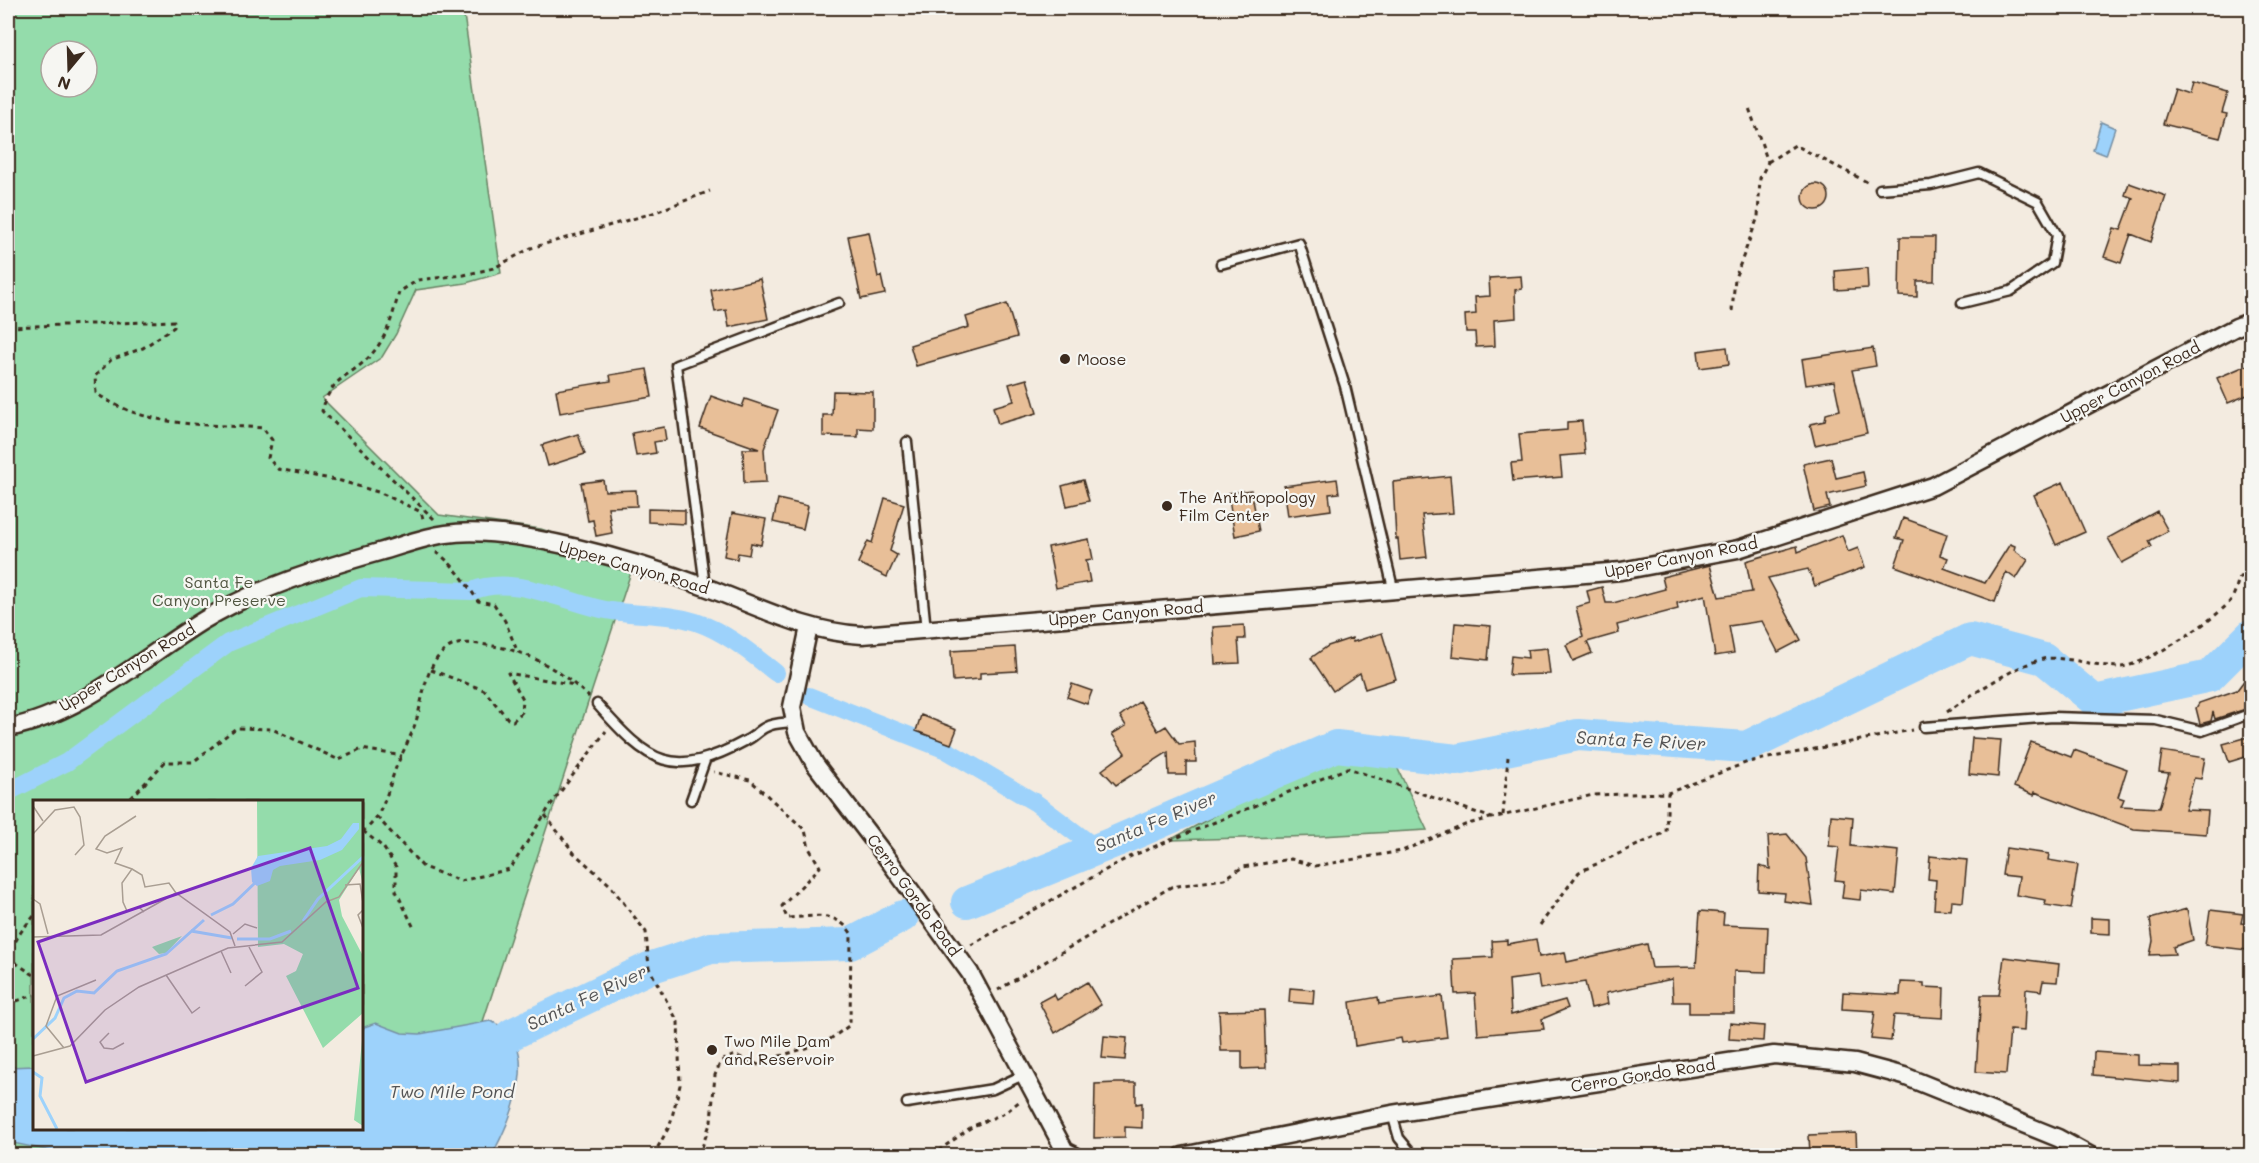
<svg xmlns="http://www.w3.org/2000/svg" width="2259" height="1163" font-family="Mali,sans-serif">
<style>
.green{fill:#94dcab;stroke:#688364;stroke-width:1.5;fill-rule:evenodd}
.water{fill:#9dd2fb;stroke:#768fa3;stroke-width:1.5}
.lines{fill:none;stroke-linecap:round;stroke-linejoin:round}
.canal{stroke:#9dd2fb;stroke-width:18}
.river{stroke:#9dd2fb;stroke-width:32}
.building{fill:#e8bf98;stroke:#3b2a1e;stroke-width:1.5}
.service-casing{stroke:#3b2a1e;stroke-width:13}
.minor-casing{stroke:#3b2a1e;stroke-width:21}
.path{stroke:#3b2a1e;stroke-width:3;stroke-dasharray:4.5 4.5;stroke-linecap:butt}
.service{stroke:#f6f6f2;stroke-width:8}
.minor{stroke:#f6f6f2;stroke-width:16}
.poi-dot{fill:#3b2a1e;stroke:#f6f6f2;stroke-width:2}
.labels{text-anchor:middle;stroke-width:4.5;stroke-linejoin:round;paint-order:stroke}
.poi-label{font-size:16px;fill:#3b2a1e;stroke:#f6f6f2;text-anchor:start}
.street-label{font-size:16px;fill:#3b2a1e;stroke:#f6f6f2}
.park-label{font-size:16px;fill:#515641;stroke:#f6f6f2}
.water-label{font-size:18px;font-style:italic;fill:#545455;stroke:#f6f6f2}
.inset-river{fill:none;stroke:#9dd2fb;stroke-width:3}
.inset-road{fill:none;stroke:#a99e92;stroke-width:1.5}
.view{fill:#7b2cbf;fill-opacity:0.15;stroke:#7b2cbf;stroke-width:3}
.inset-edge{fill:none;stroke:#3b2a1e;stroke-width:3}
</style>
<rect width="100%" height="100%" fill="#f3ebe0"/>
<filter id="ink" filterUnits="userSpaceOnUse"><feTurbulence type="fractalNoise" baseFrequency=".0167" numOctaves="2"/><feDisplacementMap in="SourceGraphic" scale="12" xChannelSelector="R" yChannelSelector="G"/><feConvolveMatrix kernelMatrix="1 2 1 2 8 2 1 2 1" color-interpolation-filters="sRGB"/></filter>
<g filter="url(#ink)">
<path class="green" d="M 8,8 L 463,8 L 501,273 L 466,283 L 416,290 L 396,334 L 382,357 L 322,398 L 439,515 L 541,529 L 635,560 L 439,1155 L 8,1155 ZM 51,51 L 87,51 L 87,87 L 51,87 ZM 34,802 L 362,802 L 362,1128 L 34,1128 Z
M 1339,757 L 1395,763 L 1427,830 L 1321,836 L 1170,840 L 1267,787 Z"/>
<path class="water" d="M 2101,122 L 2115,128 L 2106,155 L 2093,150 Z
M 490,1021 C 546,1041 511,1120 492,1155 L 75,1156 L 8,1142 L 8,1067 L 34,1066 L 34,1128 L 362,1128 L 362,1031 L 364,1027 L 376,1023 L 402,1033 L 420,1034 Z"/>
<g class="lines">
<path class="canal" d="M 809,696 L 946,750 L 1036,803 L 1097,849
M 8,792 L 67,762 L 228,643 L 361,588 L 472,591 C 510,574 562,600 601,609 C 631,616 666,612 696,622 C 726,632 752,654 776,673"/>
<path class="river" d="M 967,902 L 1117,841 L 1336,746 L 1457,760 L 1578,735 L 1746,747 L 1970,639 L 2044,659 L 2095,701 L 2210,676 L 2252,634
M 479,1061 L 512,1034 L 649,968 L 711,948 L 850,944 L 903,916"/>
</g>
<path class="building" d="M 2192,83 L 2228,93 L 2222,113 L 2227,114 L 2220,138 L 2163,124 L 2174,89 L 2189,94 Z
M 2129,183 L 2166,196 L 2151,242 L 2131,234 L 2121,263 L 2104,257 L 2114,228 L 2121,230 L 2133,198 L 2125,195 Z
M1803 197a13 13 0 1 1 26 0a13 13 0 1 1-26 0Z
M 869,232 L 878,277 L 881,276 L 885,294 L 861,299 L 848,236 Z
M 1900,237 L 1935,237 L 1934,281 L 1917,281 L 1917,297 L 1899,296 Z
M 1867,268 L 1868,288 L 1836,290 L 1835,271 Z
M 1521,276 L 1522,289 L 1515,290 L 1516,318 L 1494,320 L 1495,346 L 1476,347 L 1475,332 L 1466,332 L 1465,315 L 1476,314 L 1475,297 L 1490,296 L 1489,278 Z
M 760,279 L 768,319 L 729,327 L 726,310 L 715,312 L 711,290 Z
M 1007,304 L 1017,337 L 916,366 L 910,345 L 969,327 L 966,317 Z
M 1727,347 L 1729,364 L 1700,368 L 1698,351 Z
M 1873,348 L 1876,366 L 1852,370 L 1867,433 L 1815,445 L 1810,424 L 1825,421 L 1826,414 L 1840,410 L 1834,381 L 1806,385 L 1802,359 Z
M 2252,363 L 2252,393 L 2228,403 L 2217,378 Z
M 647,369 L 652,397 L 560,413 L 556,390 L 611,381 L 610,375 Z
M 1027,379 L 1037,413 L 998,424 L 993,407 L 1014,401 L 1009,384 Z
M 833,391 L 873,392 L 873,429 L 858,428 L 858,437 L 823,436 L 823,415 L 832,415 Z
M 711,396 L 742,407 L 745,399 L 778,410 L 764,449 L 766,482 L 744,483 L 743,449 L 759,449 L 700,428 Z
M 1582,421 L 1585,454 L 1560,456 L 1562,477 L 1513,481 L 1511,463 L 1522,462 L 1519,434 L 1567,430 L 1567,422 Z
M 664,427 L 666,440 L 654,442 L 656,453 L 636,456 L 632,433 Z
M 578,434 L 585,454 L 548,466 L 542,445 Z
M 1831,458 L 1836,478 L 1863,472 L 1866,486 L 1827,495 L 1830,507 L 1814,511 L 1803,464 Z
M 1450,476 L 1453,513 L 1422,515 L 1427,557 L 1400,560 L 1398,539 L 1396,539 L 1393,482 Z
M 1337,479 L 1339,493 L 1329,494 L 1331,510 L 1288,516 L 1284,486 Z
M 603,480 L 605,491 L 636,490 L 637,506 L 608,507 L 612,533 L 596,536 L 593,520 L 588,521 L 581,483 Z
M 1083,480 L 1089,501 L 1067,506 L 1062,486 Z
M 2063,482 L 2085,532 L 2056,545 L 2034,495 Z
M 1251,490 L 1259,531 L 1235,536 L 1228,493 Z
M 885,498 L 904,504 L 890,551 L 897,555 L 887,577 L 858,563 L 868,541 L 872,543 Z
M 778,499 L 808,506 L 803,529 L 773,522 Z
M 648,509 L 685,510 L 685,524 L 648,522 Z
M 2157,511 L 2168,531 L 2149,541 L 2152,547 L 2122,563 L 2108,538 Z
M 732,513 L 766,519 L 761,545 L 751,543 L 749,555 L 738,553 L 737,559 L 724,556 Z
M 1903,518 L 1947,534 L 1940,555 L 1948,558 L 1944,568 L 1985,583 L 2010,544 L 2015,546 L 2014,550 L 2028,560 L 2016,579 L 2006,572 L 1995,602 L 1895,566 L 1904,540 L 1896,538 Z
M 1842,535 L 1848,552 L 1858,548 L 1865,567 L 1815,586 L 1808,569 L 1768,578 L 1801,640 L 1778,652 L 1762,621 L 1729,626 L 1734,653 L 1715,656 L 1705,595 L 1677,603 L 1678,609 L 1617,625 L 1619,633 L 1587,642 L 1592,653 L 1573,661 L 1566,645 L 1583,637 L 1576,607 L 1590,603 L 1587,591 L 1602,587 L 1606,603 L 1613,603 L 1665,589 L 1662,577 L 1710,565 L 1719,597 L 1752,592 L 1746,561 L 1797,546 L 1798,552 Z
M 1089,539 L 1093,559 L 1086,560 L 1090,582 L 1056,588 L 1048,547 Z
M 1455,623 L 1491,626 L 1488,660 L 1452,656 Z
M 1244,625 L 1245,639 L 1238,639 L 1240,663 L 1215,664 L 1213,627 Z
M 1382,633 L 1396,679 L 1365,689 L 1360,673 L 1333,691 L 1311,658 L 1328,646 L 1352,638 L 1353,642 Z
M 1015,647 L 1017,671 L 980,673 L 980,679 L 953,681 L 951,651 Z
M 1547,648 L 1550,674 L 1509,675 L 1511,656 L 1528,658 L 1527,650 Z
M 2252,670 L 2252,707 L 2215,719 L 2213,712 L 2211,721 L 2200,724 L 2196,708 L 2199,703 L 2237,690 Z
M 1072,684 L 1092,691 L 1087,704 L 1067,697 Z
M 1140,701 L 1158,731 L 1166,726 L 1179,744 L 1195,742 L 1196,762 L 1186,762 L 1186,775 L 1169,775 L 1168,752 L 1116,785 L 1102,770 L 1125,753 L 1112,734 L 1126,726 L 1120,716 Z
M 921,715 L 957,729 L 951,744 L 916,731 Z
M 2252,736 L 2252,755 L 2229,762 L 2223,744 Z
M 1972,738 L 2001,740 L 1998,777 L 1969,774 Z
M 2031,742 L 2071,757 L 2074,750 L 2127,769 L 2118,797 L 2124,799 L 2121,806 L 2159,808 L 2169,773 L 2159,772 L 2162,751 L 2205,758 L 2201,779 L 2194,778 L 2185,810 L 2208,811 L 2206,834 L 2134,829 L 2035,792 L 2034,795 L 2014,787 Z
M 1831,815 L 1853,817 L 1851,846 L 1899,851 L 1895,894 L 1861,890 L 1860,900 L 1842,898 L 1844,881 L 1835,880 L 1839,847 L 1829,846 Z
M 1787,834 L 1806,858 L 1813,905 L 1784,901 L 1785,893 L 1758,891 L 1759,866 L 1770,869 L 1768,836 Z
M 2006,848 L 2049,854 L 2048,860 L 2078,865 L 2071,909 L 2045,905 L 2046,900 L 2016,895 L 2019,877 L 2002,875 Z
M 1930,856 L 1967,860 L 1963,902 L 1952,901 L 1951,910 L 1934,909 L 1936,880 L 1928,879 Z
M 2187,909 L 2193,940 L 2173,947 L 2175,954 L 2150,955 L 2153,941 L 2150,919 Z
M 2210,910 L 2243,914 L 2241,923 L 2250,924 L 2247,950 L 2205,945 Z
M 1700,911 L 1724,913 L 1723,925 L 1768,927 L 1766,972 L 1734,971 L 1734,1013 L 1689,1013 L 1689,1002 L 1673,1002 L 1672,979 L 1606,993 L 1608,1004 L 1591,1008 L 1585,982 L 1540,989 L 1538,976 L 1509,980 L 1511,1015 L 1565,1000 L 1568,1008 L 1542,1019 L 1544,1029 L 1478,1035 L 1475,993 L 1455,994 L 1453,959 L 1493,957 L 1492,941 L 1507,940 L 1507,944 L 1536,939 L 1539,957 L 1565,952 L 1567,962 L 1647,944 L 1652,968 L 1696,967 Z
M 2091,918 L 2110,919 L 2110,934 L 2091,933 Z
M 2004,957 L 2059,964 L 2057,982 L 2043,981 L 2041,991 L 2026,989 L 2024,1031 L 2010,1030 L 2006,1074 L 1976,1072 L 1981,995 L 1999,995 Z
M 1087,982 L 1101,1005 L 1055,1033 L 1039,1002 L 1054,994 L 1057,1000 Z
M 1901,982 L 1924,983 L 1924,987 L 1944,988 L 1943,1018 L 1894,1015 L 1891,1041 L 1871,1039 L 1875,1011 L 1842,1009 L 1843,992 L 1900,995 Z
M 1290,988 L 1314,990 L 1313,1004 L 1289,1002 Z
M 1442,996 L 1447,1037 L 1402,1043 L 1401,1038 L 1355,1046 L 1350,1002 L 1378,997 L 1379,1004 Z
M 1264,1010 L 1266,1068 L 1242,1069 L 1242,1051 L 1221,1051 L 1219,1011 Z
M 1730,1023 L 1764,1026 L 1763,1041 L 1729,1039 Z
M 1104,1036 L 1127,1038 L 1125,1060 L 1102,1058 Z
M 2094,1052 L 2138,1055 L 2138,1065 L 2180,1066 L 2180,1083 L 2093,1075 Z
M 1117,1083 L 1136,1083 L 1136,1104 L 1142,1103 L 1142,1128 L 1125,1127 L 1125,1137 L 1094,1138 L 1095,1084 Z
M 1856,1133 L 1857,1155 L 1810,1155 L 1809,1135 Z"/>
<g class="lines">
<g class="service-casing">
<path id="service" d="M 1880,189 L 1931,185 L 1979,173 L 2038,202 L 2057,235 L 2052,263 L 2011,291 L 1962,303
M 1221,264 L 1299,243 L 1345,386 L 1393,588
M 907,442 L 926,630
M 705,586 L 676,365 L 839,303
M 597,704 C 649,763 672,781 747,740 C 754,737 759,730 766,727 C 773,723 785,723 793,722
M 1924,727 L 2053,717 L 2156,720 L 2202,731 L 2252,713
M 691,800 L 706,758
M 907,1103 L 993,1089 L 1023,1075
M 1392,1114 L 1399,1138 L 1414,1156"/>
</g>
<g class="minor-casing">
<path id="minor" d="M 809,627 L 792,707 L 797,732 L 815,764 L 890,862 L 970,973 L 1065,1151 L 1075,1156
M 8,728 C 81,714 142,658 204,620 C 257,588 319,569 379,552 C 401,546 423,537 446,534 C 512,524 641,563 705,587 C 758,606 805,632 862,635 L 1621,571 L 1738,549 L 1933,486 L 2236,327 L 2252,321
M 1182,1156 L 1392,1114 L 1774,1055 L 1855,1063 L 1904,1076 L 2058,1138 L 2091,1156"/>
</g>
<path class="path" d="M 1768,162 L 1795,145 L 1869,183
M 1732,311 L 1735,278 L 1758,217 L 1760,178 L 1768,162 L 1749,108
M 8,327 L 174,321 L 174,327 L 143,348 L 111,360 L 95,376 L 96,393 C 145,428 205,424 263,428 L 272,440 L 268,458 L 278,469 L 341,481 L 381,493 L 421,512 L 424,522
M 434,519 L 322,411 C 332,375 348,379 370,356 C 387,338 393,315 399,292 L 418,280 L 464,275 L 494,268 L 531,248 L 653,213 L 710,191
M 436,552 C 454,564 466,583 478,601 L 494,604 L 505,621 L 518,653
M 431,670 L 484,690 L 508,719 L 513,721 L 522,712 L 523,699 L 508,673 L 575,685
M 1947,712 C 1971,695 2014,666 2043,659 C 2061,655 2099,667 2120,667 C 2143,667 2217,619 2231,600 C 2235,594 2237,584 2239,578 L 2252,571
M 123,802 L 132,797 L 165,762 L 193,762 L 236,728 L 272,729 L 339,760 L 362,749 L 402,756
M 545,815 L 574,853 L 609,884 L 646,932 L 649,968 L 678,1022 L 680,1085 L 670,1125 L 653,1156
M 1503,815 L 1508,757
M 377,817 L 423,867 L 461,881 L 510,869 L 552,803 L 606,731
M 363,831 L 383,847 L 396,867 L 396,891 L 414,928
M 362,832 C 385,816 387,789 397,765 C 404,749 412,735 417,718 C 424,695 425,663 448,648 C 460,640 480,644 493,646 C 531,652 561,671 589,697
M 34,916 C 23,929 10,942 13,961 L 34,975
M 1540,925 L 1579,872 L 1666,832 L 1668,793
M 971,945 L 1129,857 L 1348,768 L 1492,818 L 1593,795 L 1668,793 L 1748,762 L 1912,730
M 8,966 L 15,965
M 998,990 L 1171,887 L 1224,879 L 1243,867 L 1291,859 L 1315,866 L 1402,851 L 1465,825 L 1490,818
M 8,1004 L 34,995
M 699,1156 L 711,1121 L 715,1075 L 721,1061 L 735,1055 L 761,1066 L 780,1056 L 826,1042 L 850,1025 L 851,933 C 836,910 812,917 787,918 L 782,906 L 820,867 L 809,848 L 805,830 L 750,780 L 714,772
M 931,1156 L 973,1126 L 1005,1113 L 1021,1100"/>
<use href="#service" class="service"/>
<use href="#minor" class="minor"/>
</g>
</g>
<g class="poi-dot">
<circle cx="1065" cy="359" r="6"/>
<circle cx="1167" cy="506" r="6"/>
<circle cx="712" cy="1050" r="6"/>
</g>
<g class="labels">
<g class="poi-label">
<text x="1077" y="365">Moose</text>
<text x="1179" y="503">The Anthropology<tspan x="1179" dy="18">Film Center</tspan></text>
<text x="724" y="1047">Two Mile Dam<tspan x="724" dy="18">and Reservoir</tspan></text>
</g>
<g class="street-label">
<text transform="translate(2130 382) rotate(-28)" y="6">Upper Canyon Road</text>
<text transform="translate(1681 557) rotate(-11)" y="6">Upper Canyon Road</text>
<text transform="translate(634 567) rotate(16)" y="6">Upper Canyon Road</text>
<text transform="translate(1126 613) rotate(-5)" y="6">Upper Canyon Road</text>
<text transform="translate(127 667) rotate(-31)" y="6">Upper Canyon Road</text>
<text transform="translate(914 895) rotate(54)" y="6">Cerro Gordo Road</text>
<text transform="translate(1643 1075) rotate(-9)" y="6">Cerro Gordo Road</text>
</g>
<g class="park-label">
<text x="219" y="588">Santa Fe<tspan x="219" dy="18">Canyon Preserve</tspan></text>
</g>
<g class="water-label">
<text transform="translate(1641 741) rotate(3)" y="6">Santa Fe River</text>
<text transform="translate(1156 822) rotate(-23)" y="6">Santa Fe River</text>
<text transform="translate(587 998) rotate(-25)" y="6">Santa Fe River</text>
<text x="452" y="1098">Two Mile Pond</text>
</g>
</g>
<g transform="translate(33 800)">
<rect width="330" height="330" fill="#f3ebe0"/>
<path d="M 224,1 L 330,1 L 330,85 L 326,68 L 306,100 L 309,116 L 330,156 L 330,213 L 290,248 L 253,176 L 263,171 L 270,154 L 251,144 L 225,147 ZM 149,136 L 133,153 L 126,154 L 119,147 ZM 330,231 L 330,326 L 321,320 Z" fill="#94dcab"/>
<path d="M 320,23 L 326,23 L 326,29 L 309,50 L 287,60 L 247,66 L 240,70 L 237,81 L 224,86 L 219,82 L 218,68 L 225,56 L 294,46 L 308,39 Z" fill="#9dd2fb"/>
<path class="inset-river" d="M 178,115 L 200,104 L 223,82M 270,121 L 285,99 L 330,57M 158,131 L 199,138M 204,139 L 237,139 L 258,131M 0,239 L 22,218 L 31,198 L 44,191 L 61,193 L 84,171 L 133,154 L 171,120M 0,272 L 9,278 L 7,296 L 24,329"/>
<path class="inset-road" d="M 0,6 L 10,21M 103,16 L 72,36 L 63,49 L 74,53 L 89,48 L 82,63 L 99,69 L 89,83 L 90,102 L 94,111 L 106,107 L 111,112M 0,34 L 22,10 L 41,7 L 47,17 L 51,45 L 42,55M 99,69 L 109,75 L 112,87 L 136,83 L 143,93M 312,85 L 327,84 L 330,103M 0,99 L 7,104 L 15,134M 330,110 L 325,115 L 330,128M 200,134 L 212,124 L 224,128M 0,137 L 68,135 L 143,93 L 197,132 L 202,146M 188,151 L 198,173M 133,175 L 159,213 L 167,207M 212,186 L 229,172 L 216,147M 76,233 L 67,242 L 71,248 L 80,249 L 91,243M 31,248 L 13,226 L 24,196 L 63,180M 0,256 L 37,246 L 72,210 L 106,187 L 195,148 L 249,142 L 293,102 L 306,97 L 330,62"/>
<path class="view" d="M 277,48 L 325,188 L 53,282 L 5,142 Z"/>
<rect width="330" height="330" class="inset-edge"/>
</g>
<rect width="2259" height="1163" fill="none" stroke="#f6f6f2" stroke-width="30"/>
<rect x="15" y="15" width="2229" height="1133" fill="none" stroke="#3b2a1e" stroke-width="2" filter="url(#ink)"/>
<g transform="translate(69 69) rotate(199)"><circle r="28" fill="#f6f6f2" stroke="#aba49d" stroke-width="1.5"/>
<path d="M0-4.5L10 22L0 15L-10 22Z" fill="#3b2a1e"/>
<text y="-9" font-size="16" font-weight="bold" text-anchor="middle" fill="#3b2a1e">N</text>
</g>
</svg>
